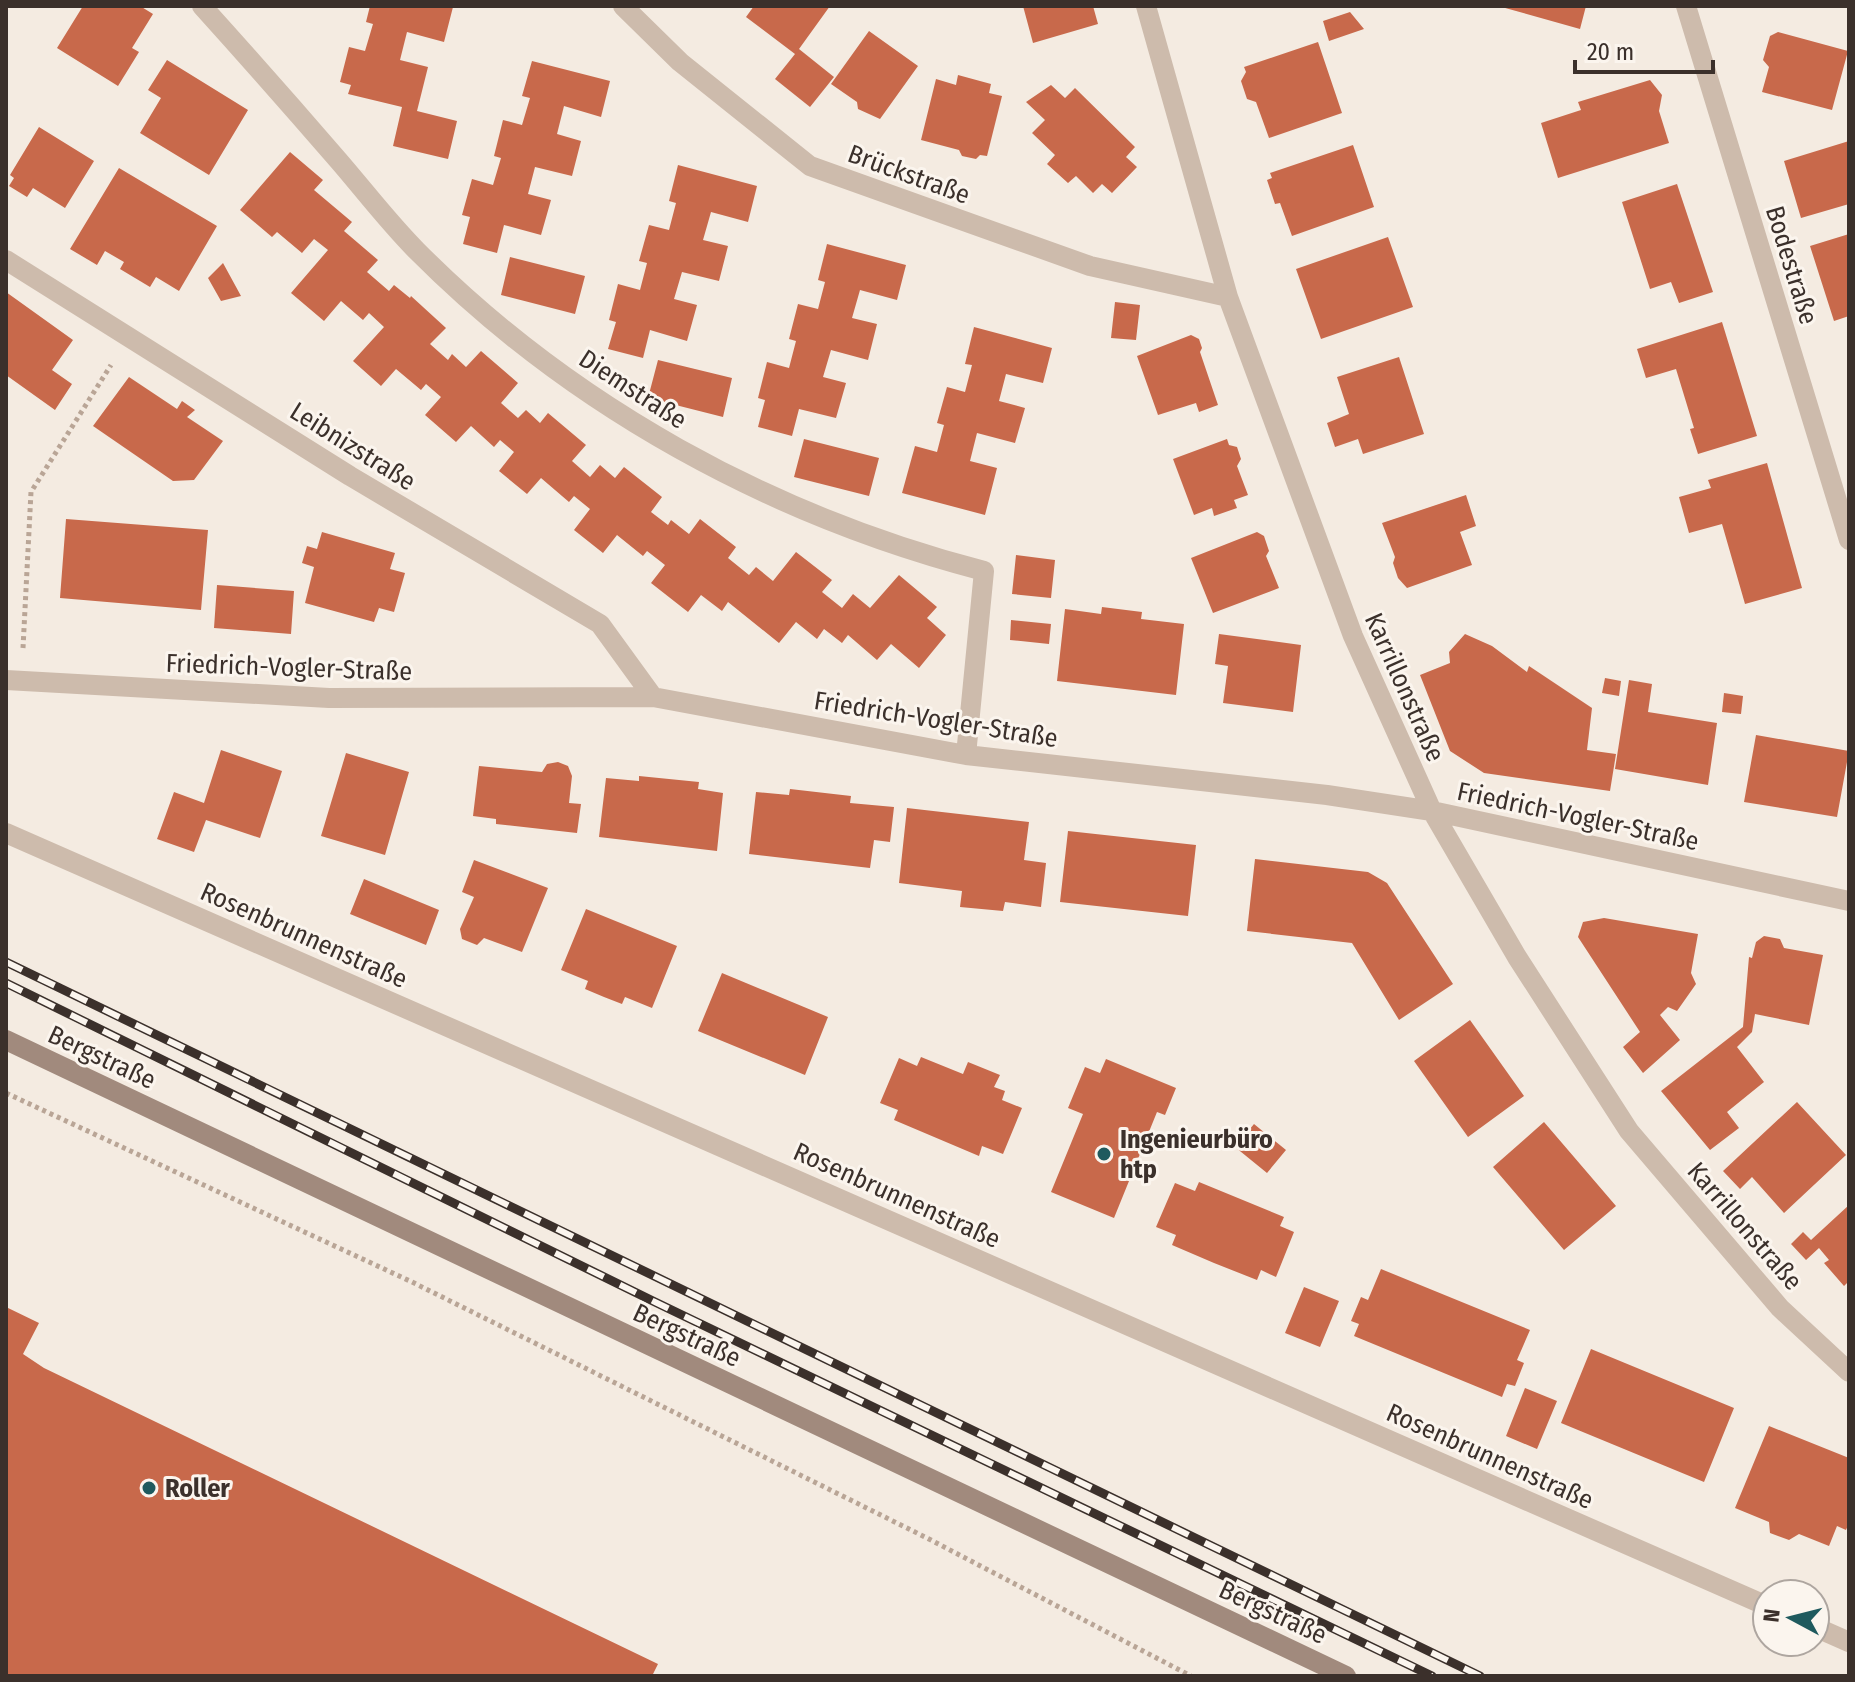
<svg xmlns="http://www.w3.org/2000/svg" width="1855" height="1682" font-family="'Fira Sans Condensed',sans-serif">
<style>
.building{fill:#c8694b}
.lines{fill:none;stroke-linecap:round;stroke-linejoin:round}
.path{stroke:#b9a596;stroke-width:5;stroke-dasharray:4 4;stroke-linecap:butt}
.street{stroke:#cdbbac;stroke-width:20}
.secondary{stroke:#a18a7d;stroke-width:20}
.rail-casing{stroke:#3b302b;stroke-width:9}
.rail{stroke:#fbf5ee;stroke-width:6;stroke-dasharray:18;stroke-linecap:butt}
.poi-dot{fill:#1f5a5e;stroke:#fbf5ee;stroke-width:3}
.labels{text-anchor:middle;stroke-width:6;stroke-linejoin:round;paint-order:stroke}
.street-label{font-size:26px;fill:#3b302b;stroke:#fbf5ee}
.poi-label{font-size:26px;font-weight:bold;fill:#3b302b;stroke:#fbf5ee;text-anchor:start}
</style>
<rect width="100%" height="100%" fill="#f4ebe1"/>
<path class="building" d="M 83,6 L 140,6 L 153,14 L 132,48 L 139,52 L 118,86 L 57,48 Z
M 370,6 L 453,7 L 444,42 L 407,32 L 400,60 L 428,67 L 417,111 L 457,121 L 448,159 L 393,146 L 402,107 L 348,94 L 351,85 L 340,82 L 349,47 L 365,51 L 373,24 L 366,22 Z
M 754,6 L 830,6 L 799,49 L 834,77 L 810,107 L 775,79 L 795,54 L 746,17 Z
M 1023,6 L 1093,6 L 1098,24 L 1033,43 Z
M 1498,6 L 1586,6 L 1580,29 Z
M 1350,12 L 1364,29 L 1329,41 L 1323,21 Z
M 869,31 L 918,66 L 880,119 L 858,109 L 857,102 L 831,84 Z
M 1778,32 L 1848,51 L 1832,110 L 1762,92 L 1769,67 L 1763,60 L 1770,36 Z
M 1318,42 L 1342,113 L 1269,138 L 1256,102 L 1247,99 L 1241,81 L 1246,72 L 1244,67 Z
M 167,60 L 248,110 L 209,175 L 140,133 L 161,98 L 148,90 Z
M 532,61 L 610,81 L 601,117 L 564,106 L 557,134 L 581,141 L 572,176 L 535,167 L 528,194 L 551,200 L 541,235 L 504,225 L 497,253 L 463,244 L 470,217 L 462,215 L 472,179 L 493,185 L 501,158 L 494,156 L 503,120 L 522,125 L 530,98 L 522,96 Z
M 958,75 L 991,84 L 989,93 L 1002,96 L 987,156 L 980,155 L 976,159 L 962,156 L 959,150 L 921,140 L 936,79 L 956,85 Z
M 1650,80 L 1662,95 L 1659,111 L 1669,143 L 1558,178 L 1541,123 L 1581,110 L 1578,102 Z
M 1051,85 L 1065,98 L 1075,88 L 1135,147 L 1126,157 L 1137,167 L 1112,193 L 1102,184 L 1093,193 L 1076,176 L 1068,183 L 1047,164 L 1055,155 L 1032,133 L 1045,120 L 1026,102 Z
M 39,127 L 94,161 L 65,208 L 33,188 L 27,197 L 9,186 L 14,178 L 10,175 Z
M 1849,141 L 1849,204 L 1801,218 L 1784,161 Z
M 1353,145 L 1374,207 L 1292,236 L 1280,203 L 1275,204 L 1267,180 L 1272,178 L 1270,173 Z
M 290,152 L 323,180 L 314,190 L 352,222 L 344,231 L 378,260 L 367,272 L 389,291 L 394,285 L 410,298 L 411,296 L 446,328 L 430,344 L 448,360 L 452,354 L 466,367 L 481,351 L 518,383 L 501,403 L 518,418 L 526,410 L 540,423 L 548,413 L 586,445 L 572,461 L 590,477 L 600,465 L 615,478 L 624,467 L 662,497 L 651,512 L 668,525 L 671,520 L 689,534 L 700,519 L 736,547 L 728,558 L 749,575 L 756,567 L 773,581 L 796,552 L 832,580 L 822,592 L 842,608 L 853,594 L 870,608 L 899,575 L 937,607 L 927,618 L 946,635 L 919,668 L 891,644 L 877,660 L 848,635 L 842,643 L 824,629 L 817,639 L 796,622 L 779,643 L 728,602 L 722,611 L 701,595 L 688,612 L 651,583 L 665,565 L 647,551 L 643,556 L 617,535 L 603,553 L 574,530 L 590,509 L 574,496 L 569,502 L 541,478 L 527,494 L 499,471 L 514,452 L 500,440 L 494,447 L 471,426 L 456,442 L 425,415 L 441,397 L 426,384 L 421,390 L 396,369 L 381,386 L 353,361 L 384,327 L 369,313 L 363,320 L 341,301 L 324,321 L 291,293 L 328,250 L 314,239 L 302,253 L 277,232 L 272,237 L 240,210 Z
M 678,165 L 757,186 L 748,222 L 711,212 L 703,240 L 728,246 L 719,281 L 682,272 L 674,299 L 697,305 L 687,341 L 650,330 L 643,358 L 608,349 L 616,322 L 609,320 L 618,284 L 640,290 L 647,263 L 639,261 L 649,225 L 669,230 L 676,203 L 669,201 Z
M 119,168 L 217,226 L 179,291 L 156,277 L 150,287 L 120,269 L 124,262 L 105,251 L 97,265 L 70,249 Z
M 1677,184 L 1713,292 L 1679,303 L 1671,282 L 1650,289 L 1622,202 Z
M 1849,234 L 1849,316 L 1834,321 L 1810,246 Z
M 1388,237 L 1413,307 L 1321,339 L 1296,269 Z
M 827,244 L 906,265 L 897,300 L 860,290 L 852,318 L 877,324 L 868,360 L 831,350 L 823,377 L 846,383 L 836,418 L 799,409 L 792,436 L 758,427 L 765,400 L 758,398 L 767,362 L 789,368 L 796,341 L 789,339 L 798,304 L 818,309 L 825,282 L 818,280 Z
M 510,257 L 585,276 L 575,314 L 501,295 Z
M 223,263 L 241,296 L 221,301 L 208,278 Z
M 6,292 L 73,340 L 52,370 L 72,384 L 55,410 L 6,375 Z
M 1115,302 L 1140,305 L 1136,340 L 1111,338 Z
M 1722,322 L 1757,436 L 1698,454 L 1690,429 L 1694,428 L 1676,369 L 1646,378 L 1637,349 Z
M 974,327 L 1052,348 L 1043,383 L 1006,374 L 999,401 L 1025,408 L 1015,443 L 977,433 L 970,461 L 997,468 L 985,515 L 902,493 L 915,446 L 937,452 L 944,425 L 937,423 L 947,387 L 965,392 L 972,365 L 965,364 Z
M 1191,335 L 1199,339 L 1202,348 L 1200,352 L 1218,405 L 1199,412 L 1196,403 L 1158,415 L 1137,356 Z
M 1399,357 L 1424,434 L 1363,454 L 1358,439 L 1335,447 L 1327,423 L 1349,414 L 1337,377 Z
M 658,360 L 732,378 L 723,417 L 648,398 Z
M 129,377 L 177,409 L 182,401 L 195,410 L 187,417 L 223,441 L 194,480 L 173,481 L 93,426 Z
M 804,439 L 879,458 L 869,496 L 794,477 Z
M 1227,439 L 1229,445 L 1237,447 L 1241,459 L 1237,466 L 1248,495 L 1234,500 L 1237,508 L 1214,516 L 1212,508 L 1194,515 L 1173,459 Z
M 1767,463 L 1802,588 L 1745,604 L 1722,524 L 1689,533 L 1679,497 L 1711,488 L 1708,480 Z
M 1466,495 L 1476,526 L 1460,532 L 1472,565 L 1407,588 L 1398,578 L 1393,563 L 1395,557 L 1382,523 Z
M 66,519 L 208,530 L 201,610 L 60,598 Z
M 322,532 L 395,553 L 390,569 L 405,573 L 394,612 L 379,608 L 374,622 L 305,603 L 314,567 L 302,563 L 307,546 L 317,549 Z
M 1257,532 L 1264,536 L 1269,551 L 1266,556 L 1279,588 L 1213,613 L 1191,558 Z
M 1016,555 L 1055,560 L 1051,598 L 1012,594 Z
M 217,585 L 294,591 L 291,634 L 214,628 Z
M 1102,607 L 1142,612 L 1141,619 L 1184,624 L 1176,695 L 1057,681 L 1065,609 L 1101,614 Z
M 1011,620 L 1051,624 L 1049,644 L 1010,640 Z
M 1219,634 L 1301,645 L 1293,712 L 1223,703 L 1228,666 L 1215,664 Z
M 1465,634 L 1492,646 L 1527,672 L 1529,666 L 1592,708 L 1587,750 L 1616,754 L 1610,791 L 1484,773 L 1450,751 L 1420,675 L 1450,663 L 1449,652 Z
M 1605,678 L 1621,681 L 1619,696 L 1602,693 Z
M 1629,680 L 1652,684 L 1648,712 L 1717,723 L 1708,785 L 1615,769 Z
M 1724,693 L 1743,696 L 1741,714 L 1722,712 Z
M 1756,735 L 1849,751 L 1837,817 L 1744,802 Z
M 221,750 L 282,771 L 260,838 L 206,820 L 194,852 L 157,839 L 174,792 L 204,803 Z
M 346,753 L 409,772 L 385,855 L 321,836 Z
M 558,762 L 568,766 L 572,776 L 569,803 L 581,804 L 577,833 L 496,824 L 496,819 L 473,816 L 479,766 L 542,772 L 547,764 Z
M 639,776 L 699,782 L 698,789 L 723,793 L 717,851 L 599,837 L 606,778 L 639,781 Z
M 790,789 L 851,796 L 850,803 L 894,807 L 890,842 L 874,840 L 870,868 L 749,854 L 756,792 L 789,795 Z
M 907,808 L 1029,822 L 1024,860 L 1046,863 L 1041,907 L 1005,902 L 1003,911 L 960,907 L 962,891 L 899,883 Z
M 1068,831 L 1196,845 L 1188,916 L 1060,902 Z
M 1255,859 L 1368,872 L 1387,883 L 1453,984 L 1399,1020 L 1352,943 L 1247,931 Z
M 474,860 L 548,888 L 522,952 L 484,938 L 477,945 L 462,939 L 460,929 L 474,897 L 462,892 Z
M 364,879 L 439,910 L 426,945 L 350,914 Z
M 586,909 L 677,946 L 652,1008 L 625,997 L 622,1004 L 604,997 L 585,989 L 588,981 L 561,970 Z
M 1604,918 L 1698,934 L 1691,973 L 1696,984 L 1677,1011 L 1668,1007 L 1660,1015 L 1680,1040 L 1643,1073 L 1623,1047 L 1640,1032 L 1578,937 L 1583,922 Z
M 1764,936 L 1780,939 L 1784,948 L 1823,955 L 1809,1025 L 1755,1014 L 1752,1032 L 1737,1047 L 1764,1082 L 1727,1112 L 1739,1128 L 1710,1150 L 1661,1091 L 1743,1027 L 1749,957 L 1752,958 L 1756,942 Z
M 722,973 L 828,1017 L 805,1075 L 698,1031 Z
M 1470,1020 L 1524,1096 L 1468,1137 L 1414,1061 Z
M 921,1057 L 963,1074 L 968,1062 L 1000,1075 L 994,1087 L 1005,1091 L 1002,1100 L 1022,1108 L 1003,1154 L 982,1146 L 979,1156 L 894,1120 L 898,1110 L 880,1103 L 899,1058 L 917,1066 Z
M 1106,1059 L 1176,1088 L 1165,1115 L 1157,1112 L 1114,1218 L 1051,1192 L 1083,1114 L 1068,1108 L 1085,1067 L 1100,1073 Z
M 1797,1102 L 1846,1155 L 1784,1213 L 1752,1177 L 1740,1189 L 1723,1171 Z
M 1544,1122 L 1616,1206 L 1564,1250 L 1493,1167 Z
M 1254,1124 L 1286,1150 L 1267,1173 L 1235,1147 Z
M 1199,1182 L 1284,1217 L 1280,1226 L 1294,1232 L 1276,1277 L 1261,1270 L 1257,1280 L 1214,1263 L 1172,1245 L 1176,1235 L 1156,1227 L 1175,1183 L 1195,1191 Z
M 1849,1205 L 1849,1281 L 1844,1286 L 1824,1263 L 1829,1260 L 1819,1248 L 1806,1260 L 1791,1244 L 1803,1232 L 1811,1240 Z
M 1381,1269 L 1530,1330 L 1517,1360 L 1524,1363 L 1515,1386 L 1507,1384 L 1502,1397 L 1354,1336 L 1359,1324 L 1351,1321 L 1361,1297 L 1368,1300 Z
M 1304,1287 L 1339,1301 L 1320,1347 L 1285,1333 Z
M 6,1307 L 39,1323 L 23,1354 L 44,1368 L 658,1664 L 652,1676 L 6,1676 Z
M 1591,1349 L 1734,1408 L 1704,1482 L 1561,1423 Z
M 1525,1388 L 1557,1401 L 1537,1449 L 1506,1436 Z
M 1769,1426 L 1849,1458 L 1849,1523 L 1846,1530 L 1837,1526 L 1829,1546 L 1799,1534 L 1789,1540 L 1770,1533 L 1769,1522 L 1735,1508 Z"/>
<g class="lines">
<path class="path" d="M 23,648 L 31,492 L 111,365
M 6,1093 L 412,1282 L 927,1538 L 1191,1676"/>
<path class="street" d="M 202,6 C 248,57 293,108 338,160 C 364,190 389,223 417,251 C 572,407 772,516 984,571 L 966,755
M 623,6 L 680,62 L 810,166 L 1090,266 L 1228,297
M 1146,6 L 1228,297 L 1353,636 L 1432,811 L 1517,957 L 1629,1131 L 1780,1308 L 1849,1372
M 1686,6 L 1849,540
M 6,260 L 350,476 L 600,624 L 653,697
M 6,680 L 329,698 L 653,697 L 966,755 L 1327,795 L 1432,811 L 1849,901
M 6,833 L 1767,1606
M 1815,1627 L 1849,1642"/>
<path class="secondary" d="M 6,1040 L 1346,1676"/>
<g class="rail-casing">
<path id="rail" d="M 6,962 L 1480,1676
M 6,983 L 655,1302 L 1432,1676"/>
</g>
<use href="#rail" class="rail"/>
</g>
<g class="poi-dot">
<circle cx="1104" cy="1154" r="8"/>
<circle cx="149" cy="1488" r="8"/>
</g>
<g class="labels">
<g class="street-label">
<text transform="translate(909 174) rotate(20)" y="9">Brückstraße</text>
<text transform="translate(1792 265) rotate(73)" y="9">Bodestraße</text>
<text transform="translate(633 389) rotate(33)" y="9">Diemstraße</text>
<text transform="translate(353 446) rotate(32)" y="9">Leibnizstraße</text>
<text transform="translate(289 667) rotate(2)" y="9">Friedrich-Vogler-Straße</text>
<text transform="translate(1405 687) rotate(66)" y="9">Karrillonstraße</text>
<text transform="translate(936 719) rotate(9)" y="9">Friedrich-Vogler-Straße</text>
<text transform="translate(1578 816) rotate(12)" y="9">Friedrich-Vogler-Straße</text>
<text transform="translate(304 935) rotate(24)" y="9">Rosenbrunnenstraße</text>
<text transform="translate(102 1057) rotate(25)" y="9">Bergstraße</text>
<text transform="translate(897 1195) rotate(24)" y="9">Rosenbrunnenstraße</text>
<text transform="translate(1745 1226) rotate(49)" y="9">Karrillonstraße</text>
<text transform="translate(687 1335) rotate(25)" y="9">Bergstraße</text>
<text transform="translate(1490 1456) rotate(24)" y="9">Rosenbrunnenstraße</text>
<text transform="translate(1273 1612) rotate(25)" y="9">Bergstraße</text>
</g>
<g class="poi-label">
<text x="1120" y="1148">Ingenieurbüro<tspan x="1120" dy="30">htp</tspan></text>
<text x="165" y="1497">Roller</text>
</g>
</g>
<rect width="1855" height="1682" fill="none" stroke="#3b302b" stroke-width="16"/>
<g transform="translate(1791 1618) rotate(277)"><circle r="38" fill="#fbf5ee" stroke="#aea6a0" stroke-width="2"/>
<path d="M0-6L14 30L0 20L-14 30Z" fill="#1f5a5e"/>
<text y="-12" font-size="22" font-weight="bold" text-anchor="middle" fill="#3b302b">N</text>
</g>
<path d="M1575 60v12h138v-12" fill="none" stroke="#3b302b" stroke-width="4"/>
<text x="1587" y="60" font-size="24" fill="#3b302b" stroke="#fbf5ee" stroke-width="6" paint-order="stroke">20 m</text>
</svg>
